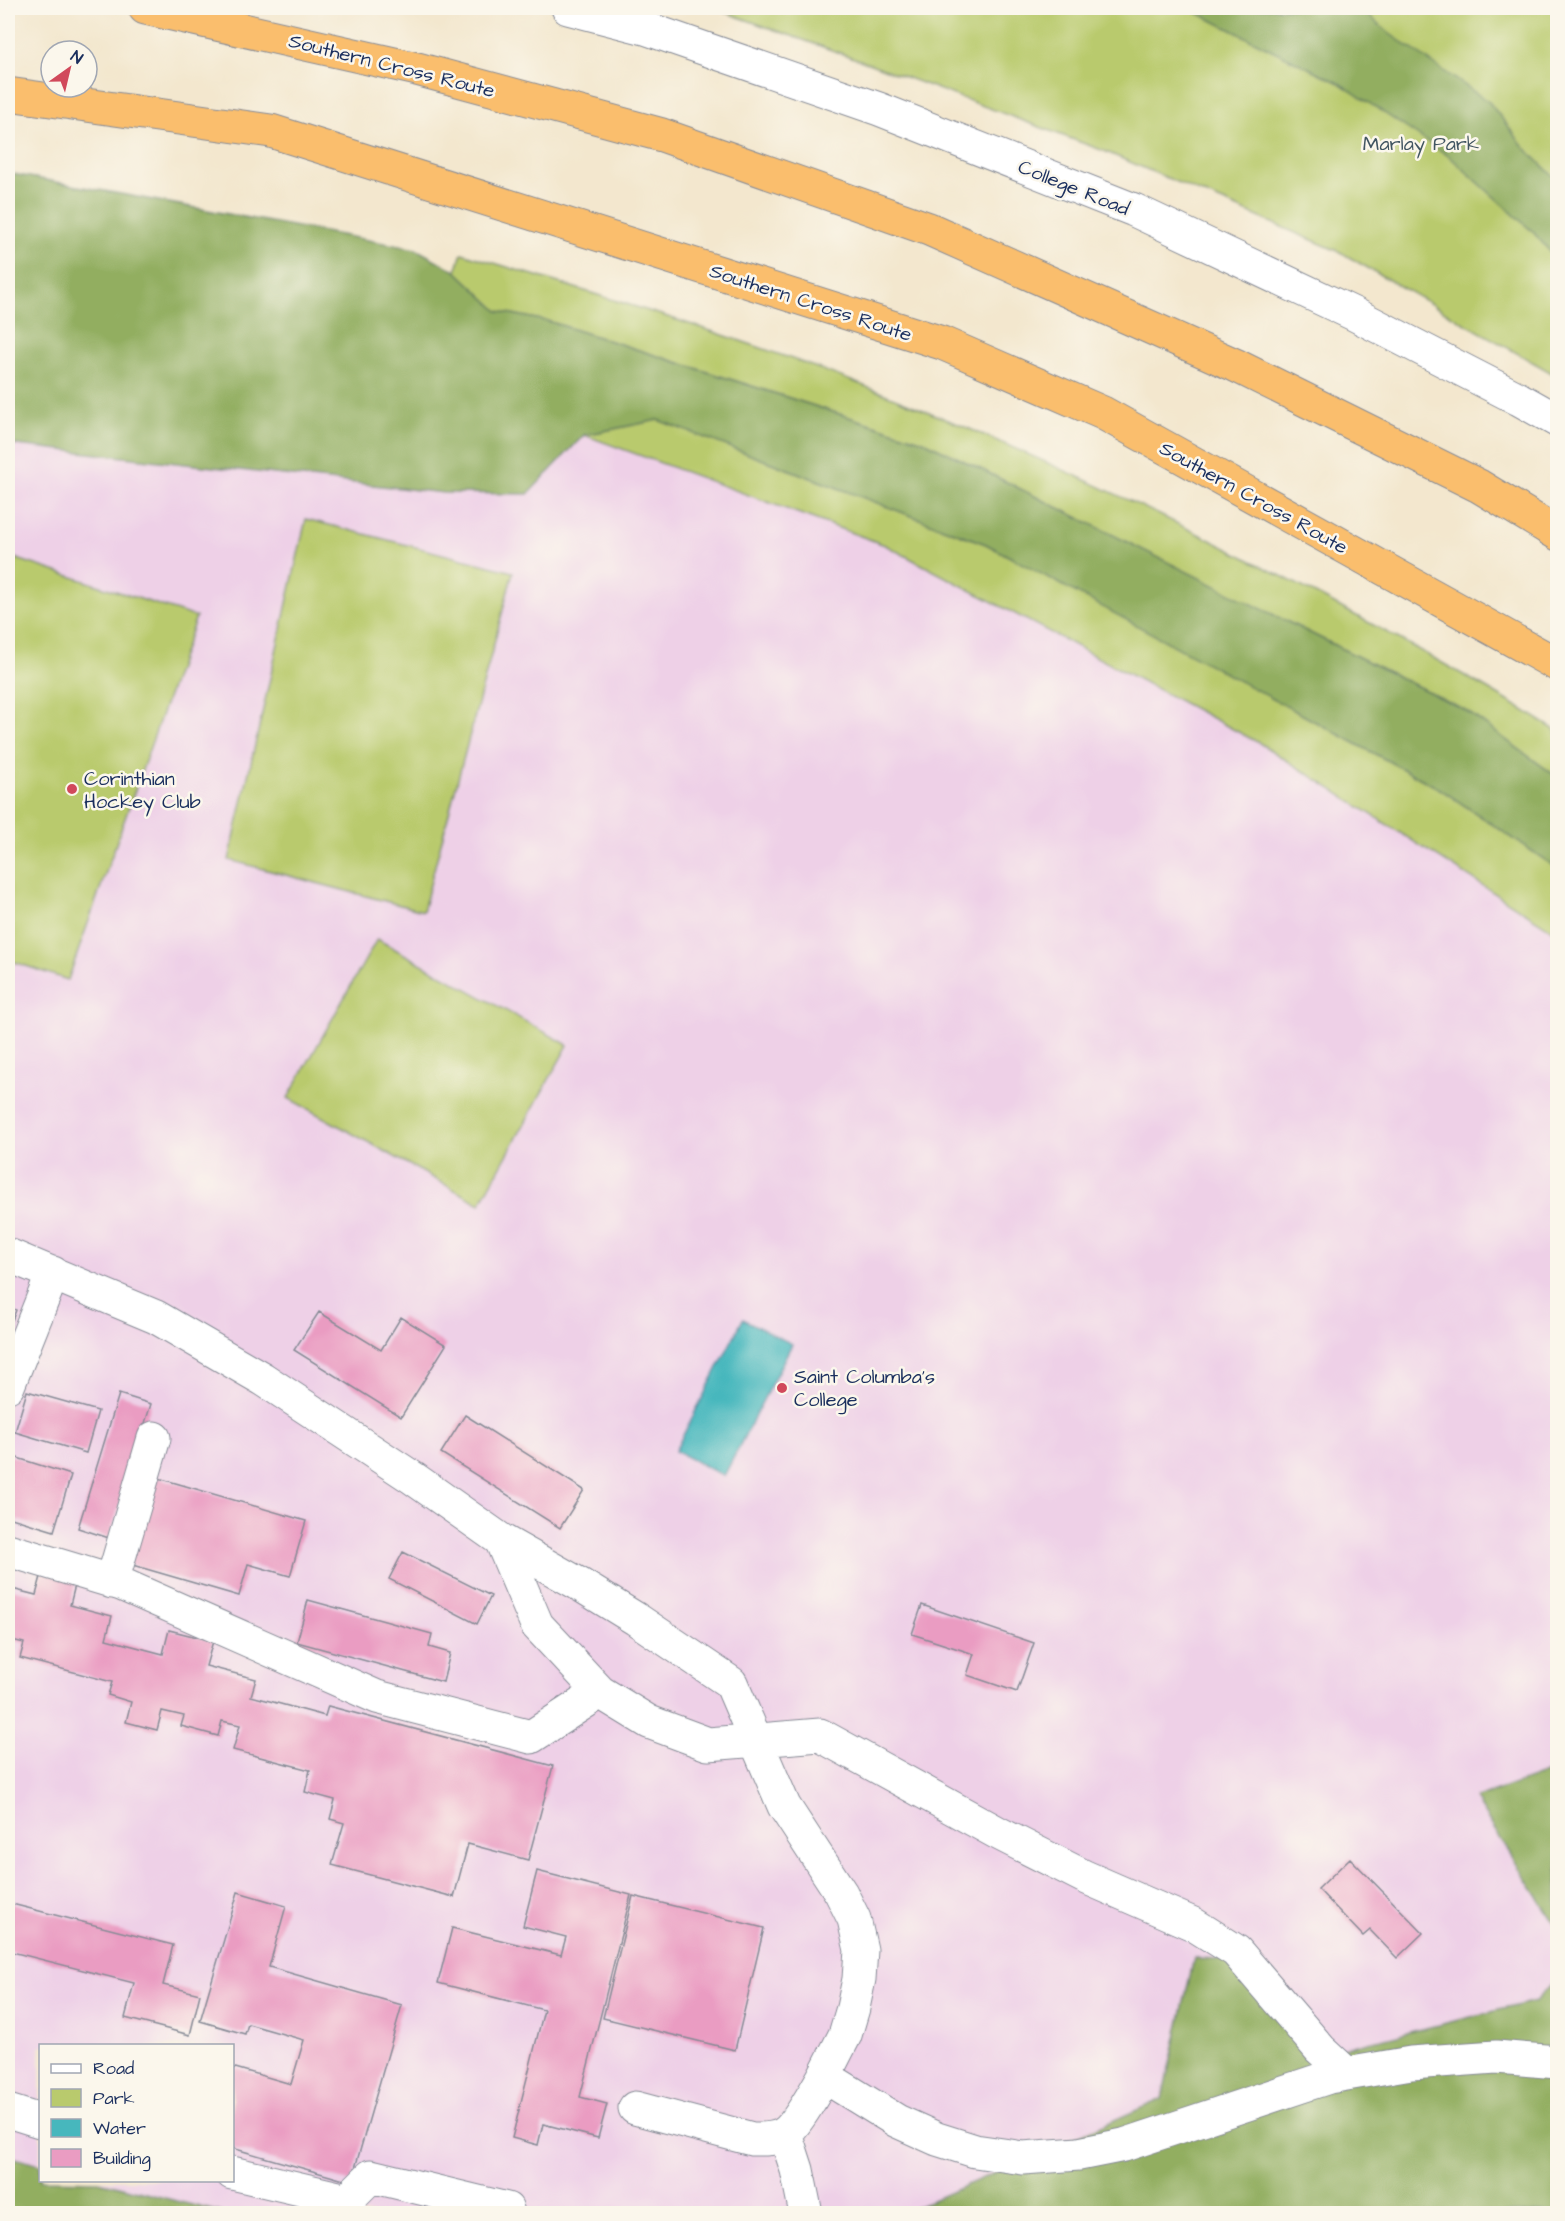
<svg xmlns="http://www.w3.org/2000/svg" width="1565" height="2221" font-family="'Architects Daughter',sans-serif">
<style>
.built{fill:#eed0e7;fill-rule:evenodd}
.green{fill:#b9ca6d;stroke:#6a7c66;stroke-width:1.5}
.forest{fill:#92ae60;stroke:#566e5f;stroke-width:1.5}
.water{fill:#47b7bd;stroke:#31738e;stroke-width:1.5}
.building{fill:#ea9cc2}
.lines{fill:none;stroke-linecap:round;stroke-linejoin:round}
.minor-casing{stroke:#878b96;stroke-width:35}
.highway-casing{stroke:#878b96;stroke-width:35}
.minor{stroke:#fff;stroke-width:33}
.highway{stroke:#fabe6d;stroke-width:33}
.poi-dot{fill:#d1495b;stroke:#fbf7ec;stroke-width:2}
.labels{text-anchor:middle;stroke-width:5;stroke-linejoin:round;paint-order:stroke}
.street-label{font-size:20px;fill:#1b2f5e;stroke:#fbf7ec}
.park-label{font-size:20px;fill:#425662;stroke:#fbf7ec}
.poi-label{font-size:20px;fill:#1b2f5e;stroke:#fbf7ec;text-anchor:start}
</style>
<rect width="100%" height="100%" fill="#fbf7ec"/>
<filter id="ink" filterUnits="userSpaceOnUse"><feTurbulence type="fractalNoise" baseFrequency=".0167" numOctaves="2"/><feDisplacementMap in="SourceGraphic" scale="12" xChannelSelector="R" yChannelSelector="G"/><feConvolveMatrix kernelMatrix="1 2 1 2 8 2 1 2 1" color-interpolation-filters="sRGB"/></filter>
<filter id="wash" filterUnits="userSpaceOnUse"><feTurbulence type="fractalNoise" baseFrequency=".008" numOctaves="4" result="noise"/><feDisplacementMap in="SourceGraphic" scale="24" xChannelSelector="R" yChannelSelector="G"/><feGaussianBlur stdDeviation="1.35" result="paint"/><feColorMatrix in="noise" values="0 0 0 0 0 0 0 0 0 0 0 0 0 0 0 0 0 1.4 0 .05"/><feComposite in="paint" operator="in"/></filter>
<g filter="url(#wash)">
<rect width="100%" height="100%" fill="#f3e7ce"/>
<path class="built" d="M 462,253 L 622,302 L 762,349 L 900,400 L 1032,456 L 1163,516 L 1293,582 L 1420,650 L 1557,731 L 1557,2213 L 8,2214 L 8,352 L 452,283 ZM 40,2046 L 232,2046 L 232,2180 L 40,2180 Z"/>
<path class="green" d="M 713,8 L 1557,8 L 1557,376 L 1340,252 L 1104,151 L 857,59 Z
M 462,253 C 610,299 759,342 902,401 C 1056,463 1207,535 1353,614 C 1422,651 1491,689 1557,731 L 1557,777 L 1465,710 L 924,441 L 551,322 L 498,311 L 456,271 Z
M 658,420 L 986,544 L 1440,789 L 1557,868 L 1557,933 L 1261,744 L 885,545 L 584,435 Z
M 306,519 L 513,572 L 423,911 L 229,860 Z
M 8,556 L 196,617 L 68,980 L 8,960 Z
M 377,939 L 568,1045 L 480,1204 L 288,1098 Z"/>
<path class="forest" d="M 1187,8 L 1360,8 L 1390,34 L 1489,102 L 1525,148 L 1557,180 L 1557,260 L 1533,232 L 1450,157 L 1339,83 Z
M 8,173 L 416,249 L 456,271 L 498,311 L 551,322 L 924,441 L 1465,710 L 1557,777 L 1557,868 L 1440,789 L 986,544 L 658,420 L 584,435 L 528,494 L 444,493 L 8,444 Z
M 1557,1769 L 1558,1769 L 1557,1927 L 1475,1799 Z
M 1194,1958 L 1248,1960 L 1320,2054 L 1536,2001 L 1557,1979 L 1557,2213 L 901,2214 L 1162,2099 Z
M 8,2156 L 40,2165 L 40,2180 L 99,2181 L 223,2213 L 8,2213 Z"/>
<path class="water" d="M 743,1319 L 792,1344 L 724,1476 L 675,1451 Z"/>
<g id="blocks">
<path class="building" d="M 8,1306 L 16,1310 L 8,1331 Z
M 319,1312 L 381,1350 L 401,1317 L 446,1345 L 401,1417 L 294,1350 Z
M 27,1391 L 98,1411 L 86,1453 L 15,1432 Z
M 119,1394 L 151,1404 L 109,1538 L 78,1528 Z
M 465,1415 L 584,1490 L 560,1528 L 441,1453 Z
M 8,1455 L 71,1475 L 54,1531 L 8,1517 Z
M 155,1477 L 306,1521 L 290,1576 L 248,1564 L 239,1596 L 129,1564 Z
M 403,1552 L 491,1596 L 477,1624 L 389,1579 Z
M 42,1573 L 76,1581 L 70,1605 L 112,1616 L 106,1639 L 163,1654 L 169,1630 L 213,1641 L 206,1666 L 256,1679 L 251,1696 L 325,1716 L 328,1706 L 553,1766 L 528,1860 L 468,1844 L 454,1897 L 332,1865 L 344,1823 L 330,1819 L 335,1800 L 305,1792 L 310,1770 L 233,1750 L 240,1725 L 222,1721 L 218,1736 L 181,1726 L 184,1716 L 162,1711 L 157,1730 L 126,1722 L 131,1702 L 108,1695 L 112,1682 L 20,1658 L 24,1643 L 8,1639 L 8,1588 L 36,1595 Z
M 308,1600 L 432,1634 L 429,1647 L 450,1653 L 443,1682 L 297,1642 Z
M 922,1605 L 1034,1643 L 1017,1692 L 967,1675 L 974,1654 L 912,1634 Z
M 1350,1858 L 1423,1933 L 1397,1958 L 1370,1930 L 1363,1936 L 1318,1889 Z
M 537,1871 L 631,1895 L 580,2097 L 607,2104 L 598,2138 L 543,2124 L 538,2145 L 512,2138 L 544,2010 L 438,1983 L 452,1928 L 561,1955 L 566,1937 L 523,1926 Z
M 238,1892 L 286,1906 L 269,1967 L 402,2005 L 351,2182 L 232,2148 L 232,2067 L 291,2084 L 304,2040 L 248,2024 L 245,2034 L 200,2021 Z
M 633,1896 L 764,1928 L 735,2050 L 603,2018 Z
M 8,1903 L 173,1945 L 163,1985 L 200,1994 L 190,2035 L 125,2018 L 134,1983 L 8,1951 Z"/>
</g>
</g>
<g filter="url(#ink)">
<use href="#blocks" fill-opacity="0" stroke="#878b96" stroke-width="1.5"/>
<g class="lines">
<g class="minor-casing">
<path id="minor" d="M 568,8 L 645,28 L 879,109 L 1134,210 L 1354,314 L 1519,399 L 1558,421
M 8,1255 L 156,1317 L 263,1379 L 413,1478 L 501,1540 L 579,1584 L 636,1619 L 731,1683 L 784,1806 L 841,1893 L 854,1919 L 861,1950 L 859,1979 L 853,2008 L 845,2035 L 824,2076 L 897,2121 L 937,2139 L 975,2151 L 1023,2158 L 1079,2154 L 1124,2145 L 1329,2077 L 1411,2063 L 1496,2057 L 1558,2062
M 8,1386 L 53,1273
M 501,1540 L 537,1625 L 600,1692 L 649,1722 L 708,1744 L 820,1735 L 998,1833 L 1085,1877 L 1193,1924 L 1236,1951 L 1320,2049 L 1347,2074
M 8,1550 L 121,1584 L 377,1697 L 531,1737 L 600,1692
M 112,1582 L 154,1438
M 635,2108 L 752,2139 C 762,2139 774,2140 784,2134 C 796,2126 816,2090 824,2076
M 8,2111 L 40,2121
M 785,2133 L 797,2170 L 806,2214
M 232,2173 L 347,2200 L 371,2176 L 507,2209"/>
</g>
<g class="highway-casing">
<path id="highway" d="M 145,8 L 417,69 L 662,135 L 929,229 L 1235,365 L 1479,486 L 1558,534
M 8,94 L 271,131 L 942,343 L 1103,413 L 1558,665"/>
</g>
<use href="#minor" class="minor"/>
<use href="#highway" class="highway"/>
</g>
</g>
<g class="poi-dot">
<circle cx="72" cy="789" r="6"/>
<circle cx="782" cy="1388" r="6"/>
</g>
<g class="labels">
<g class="street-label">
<text transform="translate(392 65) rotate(14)" y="7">Southern Cross Route</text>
<text transform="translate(1074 187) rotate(22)" y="7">College Road</text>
<text transform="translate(811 302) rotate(18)" y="7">Southern Cross Route</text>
<text transform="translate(1254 497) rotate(29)" y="7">Southern Cross Route</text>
</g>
<g class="park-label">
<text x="1421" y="150">Marlay Park</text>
</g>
<g class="poi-label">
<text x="84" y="785">Corinthian<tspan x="84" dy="23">Hockey Club</tspan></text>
<text x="794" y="1383">Saint Columba's<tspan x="794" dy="23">College</tspan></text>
</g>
</g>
<rect width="1565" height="2221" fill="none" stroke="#fbf7ec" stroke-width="30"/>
<rect x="39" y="2044" width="195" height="138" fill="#fbf7ec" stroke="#a1a7b3" stroke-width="1.5"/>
<rect x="51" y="2064" width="30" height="9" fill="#ffffff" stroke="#a1a7b3" stroke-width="1.5"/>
<text x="93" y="2074" font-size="18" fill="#1b2f5e">Road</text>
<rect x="51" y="2089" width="30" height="18" fill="#b9ca6d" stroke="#a1a7b3" stroke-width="1.5"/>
<text x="93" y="2104" font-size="18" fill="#1b2f5e">Park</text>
<rect x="51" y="2119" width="30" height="18" fill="#47b7bd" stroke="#a1a7b3" stroke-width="1.5"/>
<text x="93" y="2134" font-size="18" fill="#1b2f5e">Water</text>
<rect x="51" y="2149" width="30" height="18" fill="#ea9cc2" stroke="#a1a7b3" stroke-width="1.5"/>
<text x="93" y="2164" font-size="18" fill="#1b2f5e">Building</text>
<g transform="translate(69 69) rotate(34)"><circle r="28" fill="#fbf7ec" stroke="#a1a7b3" stroke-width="1.5"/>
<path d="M0-4.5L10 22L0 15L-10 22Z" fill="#d1495b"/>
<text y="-9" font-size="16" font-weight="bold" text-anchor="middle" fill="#1b2f5e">N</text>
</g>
</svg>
